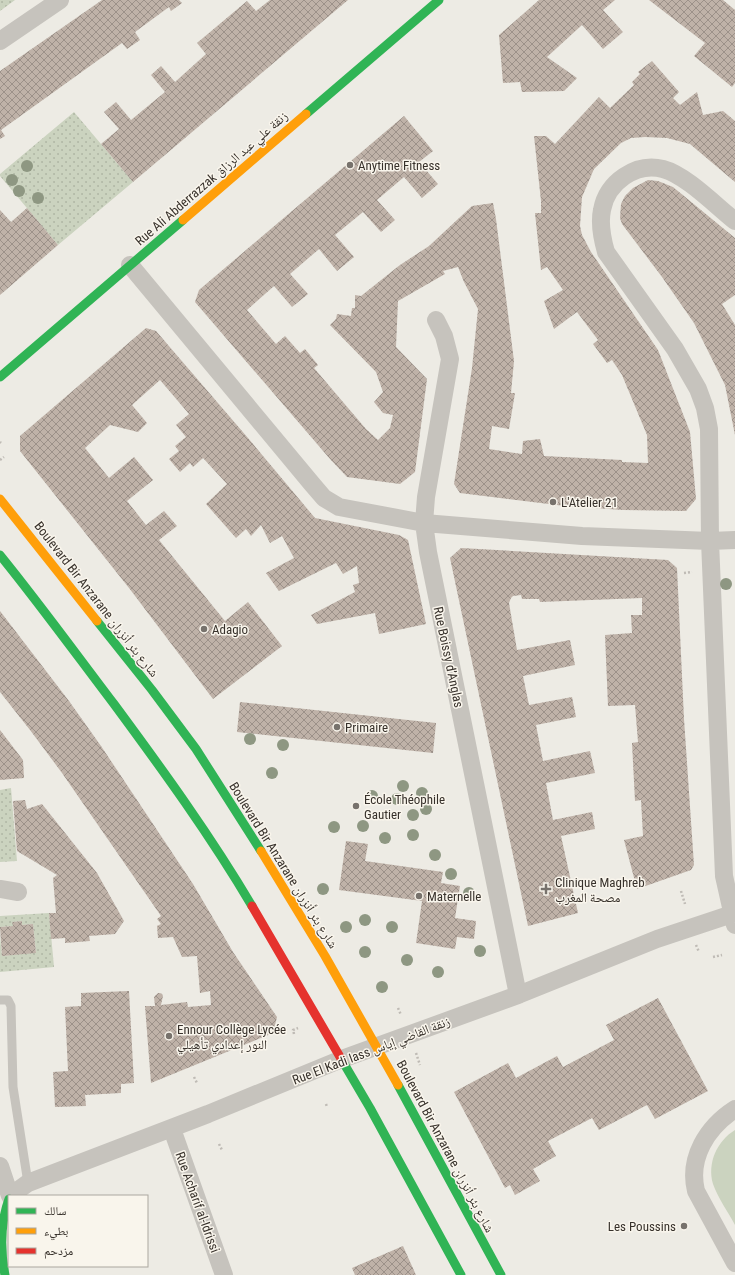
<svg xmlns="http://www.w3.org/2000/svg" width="735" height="1275" font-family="'Roboto Condensed','Noto Naskh Arabic',sans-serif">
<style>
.grass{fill:url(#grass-dots)}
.pitch{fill:#cbd3bf}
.building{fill:url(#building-cross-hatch)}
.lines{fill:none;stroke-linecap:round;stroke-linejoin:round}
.path{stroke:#bfbbb5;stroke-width:2.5;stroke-dasharray:2 2;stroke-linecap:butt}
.lane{stroke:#c6c3bd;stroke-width:9}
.street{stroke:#c6c3bd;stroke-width:18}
.fast{stroke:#30b455;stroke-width:9}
.slow{stroke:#ff9f0a;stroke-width:9}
.jam{stroke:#e5322d;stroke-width:9}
.tree{fill:#8e9782}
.poi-dot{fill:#77726c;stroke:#f9f5ec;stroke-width:1.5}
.labels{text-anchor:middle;stroke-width:3;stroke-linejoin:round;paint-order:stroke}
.poi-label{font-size:13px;fill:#37312b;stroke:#f9f5ec;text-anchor:start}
.street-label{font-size:13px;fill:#37312b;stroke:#f9f5ec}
</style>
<defs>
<pattern id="grass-dots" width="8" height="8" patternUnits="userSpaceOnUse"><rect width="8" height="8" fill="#cbd3bf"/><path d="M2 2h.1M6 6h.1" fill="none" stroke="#afb6a4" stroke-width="1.8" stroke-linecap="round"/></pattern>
<pattern id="building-cross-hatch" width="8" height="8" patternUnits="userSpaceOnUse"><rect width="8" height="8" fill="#bfb2a8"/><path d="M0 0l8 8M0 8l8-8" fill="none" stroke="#9c9189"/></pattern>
</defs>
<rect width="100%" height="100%" fill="#edebe4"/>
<path class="grass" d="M 0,0 L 15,0 L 0,11 Z
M 74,112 L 133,182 L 58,245 L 0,176 L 0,174 Z
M 11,788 L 17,861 L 0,862 L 0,790 Z
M 49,913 L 54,967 L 0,972 L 0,936 L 2,956 L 36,952 L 33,924 L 22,925 L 22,921 L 13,922 L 13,926 L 0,927 L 0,916 Z"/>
<path class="pitch" d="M 735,1130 L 735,1225 C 728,1212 718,1198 713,1184 C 707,1163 717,1141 735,1130 Z"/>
<path class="building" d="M 102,0 L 179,0 L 182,3 L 171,11 L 169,7 L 135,32 L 140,40 L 127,49 L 122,43 L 1,130 L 5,136 L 0,139 L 0,71 Z
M 270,0 L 348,0 L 133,182 L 101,144 L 119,129 L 104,112 L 116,102 L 131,120 L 165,92 L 151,75 L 161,66 L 175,82 L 206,54 L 197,43 L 247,1 L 256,11 Z
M 539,0 L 615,0 L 603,10 L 623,32 L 603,49 L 582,25 L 547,57 L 577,78 L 564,91 L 522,92 L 520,82 L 503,83 L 499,35 Z
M 649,0 L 723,0 L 735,10 L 735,83 L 732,87 L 694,56 L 705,43 Z
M 652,61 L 679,92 L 673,98 L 680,105 L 697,92 L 703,115 L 723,111 L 735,121 L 735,182 L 690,144 L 667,138 L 645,137 L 631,138 L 621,143 L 594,169 L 582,197 L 580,226 L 582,235 L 591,252 L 658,350 L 690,432 L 696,499 L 686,511 L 623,510 L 565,506 L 460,493 L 454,484 L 472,368 L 478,309 L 464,282 L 458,267 L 443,271 L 445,274 L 398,301 L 396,347 L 427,379 L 415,472 L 400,484 L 347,477 L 330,459 L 195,302 L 199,290 L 404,116 L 433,151 L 419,162 L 438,184 L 422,198 L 404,177 L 377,200 L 395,220 L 381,232 L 363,212 L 335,235 L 354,257 L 337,271 L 319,249 L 290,274 L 308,294 L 292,307 L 274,286 L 247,310 L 276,344 L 285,336 L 300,353 L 305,349 L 318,365 L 314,368 L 366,429 L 378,440 L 390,428 L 393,415 L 383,413 L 374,402 L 383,392 L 376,372 L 330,325 L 336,319 L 337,314 L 351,316 L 352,308 L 355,308 L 355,295 L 361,296 L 400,265 L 429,246 L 472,206 L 493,203 L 496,219 L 514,361 L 511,393 L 515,393 L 509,429 L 492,426 L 489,449 L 522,454 L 523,441 L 540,439 L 544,456 L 622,460 L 622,462 L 648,463 L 647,435 L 622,375 L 612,360 L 607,363 L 593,344 L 598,340 L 577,312 L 554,329 L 544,301 L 563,290 L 547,267 L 541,270 L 535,213 L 541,213 L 541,201 L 534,136 L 546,136 L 555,144 L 599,97 L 610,108 L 634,85 L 632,82 L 640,74 L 638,72 Z
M 648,180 L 658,181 L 673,187 L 735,238 L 735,295 L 722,304 L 735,325 L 735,435 L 725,385 L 694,323 L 662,277 L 622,224 L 620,218 L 621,204 L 625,196 L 633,188 Z
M 27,208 L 58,245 L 0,295 L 0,210 L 11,222 Z
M 146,328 L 156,331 L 248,438 L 315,518 L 399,535 L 408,540 L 426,624 L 379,634 L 375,613 L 317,624 L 311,615 L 355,592 L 353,585 L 359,583 L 357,566 L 343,574 L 336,563 L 279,591 L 266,573 L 294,558 L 282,536 L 270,543 L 261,525 L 251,536 L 246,529 L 236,538 L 206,504 L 227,484 L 203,458 L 193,467 L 190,463 L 180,472 L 169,459 L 179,451 L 175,446 L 186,437 L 176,425 L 189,414 L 160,380 L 132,405 L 147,423 L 138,432 L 110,425 L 85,448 L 109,478 L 134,457 L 153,480 L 127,501 L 146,525 L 164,511 L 177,526 L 159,540 L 225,621 L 248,602 L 282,646 L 213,699 L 129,588 L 20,451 L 20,436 Z
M 461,548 L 668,560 L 677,568 L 684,719 L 694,865 L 691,870 L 637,889 L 624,840 L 643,836 L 641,800 L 635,801 L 632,743 L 638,742 L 635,705 L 608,706 L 605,635 L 632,633 L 631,615 L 642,615 L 642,598 L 540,602 L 539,599 L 522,599 L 521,595 L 513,596 L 511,598 L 509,603 L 517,650 L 570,640 L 575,665 L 523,676 L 529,705 L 572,697 L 576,717 L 536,725 L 543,761 L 590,751 L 595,773 L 546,783 L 553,820 L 592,812 L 595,829 L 561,836 L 578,913 L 528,926 L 450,558 Z
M 0,611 L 69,701 L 101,746 L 193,884 L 233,952 L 277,1017 L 273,1033 L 151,1083 L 145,1006 L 155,1006 L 154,997 L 158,993 L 160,993 L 162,994 L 163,996 L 161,1005 L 187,1002 L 188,1007 L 211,1005 L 210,991 L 200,993 L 197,956 L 182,957 L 173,937 L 158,938 L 157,926 L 161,924 L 157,919 L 161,916 L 62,773 L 30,730 L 0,692 Z
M 240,702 L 436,723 L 433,753 L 237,732 Z
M 0,730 L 23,760 L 24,778 L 0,780 Z
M 25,800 L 27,809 L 42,804 L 97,873 L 124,921 L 115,934 L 89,936 L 90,941 L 65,943 L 65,938 L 51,939 L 49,913 L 56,913 L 53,878 L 57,875 L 17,851 L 13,801 Z
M 346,841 L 368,844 L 365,861 L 443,872 L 441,883 L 460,886 L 455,918 L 476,921 L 474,939 L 457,937 L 455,949 L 416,943 L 422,901 L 339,890 Z
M 22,921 L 22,925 L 33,924 L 36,953 L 2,956 L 0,927 L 13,926 L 12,922 Z
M 129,991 L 134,1083 L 121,1084 L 121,1093 L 85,1095 L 86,1106 L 55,1107 L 53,1072 L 68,1071 L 65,1007 L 81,1006 L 81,993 Z
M 658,998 L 708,1091 L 655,1119 L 647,1105 L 599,1130 L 592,1118 L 548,1141 L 556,1156 L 533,1169 L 540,1181 L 515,1195 L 510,1185 L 505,1188 L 454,1092 L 508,1063 L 516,1078 L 557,1056 L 563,1067 L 614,1040 L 606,1025 Z
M 403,1246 L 416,1275 L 355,1275 L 352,1268 Z"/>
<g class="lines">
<path class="path" d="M 0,442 L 1,443
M 0,460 L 4,457
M 684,573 L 692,572
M 681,891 L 685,904
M 696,945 L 699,952
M 713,957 L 722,955
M 398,1008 L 401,1015
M 294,1034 L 293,1030 L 298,1028
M 416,1053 L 420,1065
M 194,1077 L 197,1083
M 326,1104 L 327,1107
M 219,1144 L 222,1150"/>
<path class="lane" d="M 0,1000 L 8,1000 L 11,1006 L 13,1087 L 28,1183"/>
<path class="street" d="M 0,41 L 60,0
M 735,221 C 716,206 686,175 663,169 C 636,162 607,182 602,210 C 599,224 602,238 606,252 L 675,349 L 698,389 L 705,408 L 709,429 L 710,541 L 724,876 L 735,925
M 130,265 L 312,484 L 324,498 L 339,507 L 424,523 L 582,536 L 710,541 L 735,540
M 436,320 L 444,336 L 450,359 L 426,497 L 424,523 L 428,552 L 518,995
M 0,889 L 18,892
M 735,1109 C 707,1127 688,1158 696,1191 L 735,1263
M 172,1129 L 224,1275
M 0,1166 L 10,1196 L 28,1183 L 208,1114 L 342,1059 L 518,995 L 657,939 L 735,913"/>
<path class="fast" d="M 306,114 L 439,0
M 0,377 L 183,220
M 0,555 C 39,603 76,654 114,704 C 162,769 210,835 252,906
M 97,621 L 152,690 L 196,749 L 261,851
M 343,1062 L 370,1108 L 461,1275
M 398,1085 L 501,1275
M 5,1275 C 0,1249 0,1224 9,1199"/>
<path class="slow" d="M 183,220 L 306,114
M 0,499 L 97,621
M 261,851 L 325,956 L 398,1085"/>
<path class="jam" d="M 252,906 L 343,1062"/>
</g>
<g class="tree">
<circle cx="27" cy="166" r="6"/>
<circle cx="12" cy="180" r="6"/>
<circle cx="19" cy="191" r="6"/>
<circle cx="38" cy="198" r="6"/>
<circle cx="726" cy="584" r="6"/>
<circle cx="250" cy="739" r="6"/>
<circle cx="283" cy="745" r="6"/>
<circle cx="272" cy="773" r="6"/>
<circle cx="403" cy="786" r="6"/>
<circle cx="422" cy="793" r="6"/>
<circle cx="372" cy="796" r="6"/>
<circle cx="397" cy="799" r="6"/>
<circle cx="426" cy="809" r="6"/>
<circle cx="413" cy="815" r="6"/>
<circle cx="363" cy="826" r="6"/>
<circle cx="334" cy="827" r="6"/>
<circle cx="413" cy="835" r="6"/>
<circle cx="385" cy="838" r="6"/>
<circle cx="435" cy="855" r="6"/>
<circle cx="451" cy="874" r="6"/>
<circle cx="323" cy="889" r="6"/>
<circle cx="469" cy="893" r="6"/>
<circle cx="365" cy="920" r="6"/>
<circle cx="346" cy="927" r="6"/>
<circle cx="392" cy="927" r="6"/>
<circle cx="480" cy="951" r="6"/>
<circle cx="365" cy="952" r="6"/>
<circle cx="407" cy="960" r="6"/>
<circle cx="438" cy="972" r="6"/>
<circle cx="382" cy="987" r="6"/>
</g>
<g class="poi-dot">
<circle cx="350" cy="165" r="4"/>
<circle cx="553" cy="502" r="4"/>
<circle cx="204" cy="629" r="4"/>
<circle cx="337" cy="727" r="4"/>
<circle cx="356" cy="806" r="4"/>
<path d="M544 883h4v4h4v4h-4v4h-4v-4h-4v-4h4z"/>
<circle cx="419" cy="896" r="4"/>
<circle cx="169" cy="1036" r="4"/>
<circle cx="684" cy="1226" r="4"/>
</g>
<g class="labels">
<g class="poi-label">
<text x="358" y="170">Anytime Fitness</text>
<text x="561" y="507">L'Atelier 21</text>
<text x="212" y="634">Adagio</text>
<text x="345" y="732">Primaire</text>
<text x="364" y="804">École Théophile<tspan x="364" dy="15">Gautier</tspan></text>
<text x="555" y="887">Clinique Maghreb<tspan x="555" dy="15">مصحة المغرب</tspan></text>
<text x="427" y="901">Maternelle</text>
<text x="177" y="1034">Ennour Collège Lycée<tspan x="177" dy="15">النور إعدادي تأهيلي</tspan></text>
<text x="676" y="1231" text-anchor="end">Les Poussins</text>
</g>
<g class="street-label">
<text transform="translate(211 178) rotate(-41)" y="5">Rue Ali Abderrazzak زنقة علي عبد الرزاق</text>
<text transform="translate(97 599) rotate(52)" y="5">Boulevard Bir Anzarane شارع بئر أنزران</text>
<text transform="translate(449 657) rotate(78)" y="5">Rue Boissy d’Anglas</text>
<text transform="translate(284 865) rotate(58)" y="5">Boulevard Bir Anzarane شارع بئر أنزران</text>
<text transform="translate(371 1050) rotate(-21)" y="5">Rue El Kadi Iass زنقة القاضي إياس</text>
<text transform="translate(446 1146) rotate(62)" y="5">Boulevard Bir Anzarane شارع بئر أنزران</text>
<text transform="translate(198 1202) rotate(70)" y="5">Rue Acharif al-Idrissi</text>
</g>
</g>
<rect x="8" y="1195" width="140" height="72" fill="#f9f5ec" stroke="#aba79f"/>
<rect x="16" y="1208" width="20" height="6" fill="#30b455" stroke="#aba79f"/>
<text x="44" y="1215" font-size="12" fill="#37312b">سالك</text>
<rect x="16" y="1228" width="20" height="6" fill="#ff9f0a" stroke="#aba79f"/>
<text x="44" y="1235" font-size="12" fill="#37312b">بطيء</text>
<rect x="16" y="1248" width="20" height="6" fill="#e5322d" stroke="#aba79f"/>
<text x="44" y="1255" font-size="12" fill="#37312b">مزدحم</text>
</svg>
